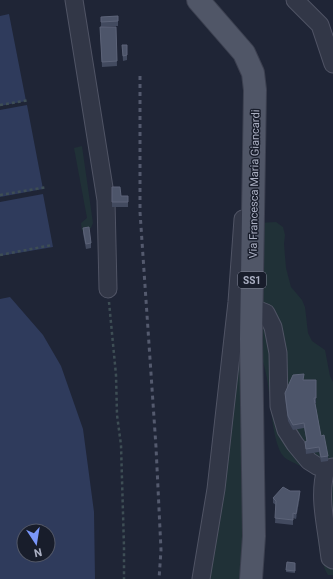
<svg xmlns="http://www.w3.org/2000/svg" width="333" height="579" font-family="Roboto,sans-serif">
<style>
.green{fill:#203137}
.water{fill:#2f3b5c;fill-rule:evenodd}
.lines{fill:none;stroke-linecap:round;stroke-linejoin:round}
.minor-casing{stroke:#505465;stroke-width:19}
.major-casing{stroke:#3c4050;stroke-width:24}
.path{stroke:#3e4e55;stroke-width:2.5;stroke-dasharray:3 3;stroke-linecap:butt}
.minor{stroke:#323747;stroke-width:17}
.major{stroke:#505667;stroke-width:22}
.rail{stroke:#545a6e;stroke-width:3;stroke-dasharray:4 4;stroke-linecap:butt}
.wall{fill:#424a5f}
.shaded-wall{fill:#2f364a}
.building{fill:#4d556a;stroke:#5c6378}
.labels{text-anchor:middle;stroke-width:3;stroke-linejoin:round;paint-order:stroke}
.shield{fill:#181d2b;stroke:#808596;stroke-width:1}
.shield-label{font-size:10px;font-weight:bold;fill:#acb1c4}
.street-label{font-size:11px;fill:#acb1c4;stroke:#181d2b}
</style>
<rect width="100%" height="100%" fill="#1f2536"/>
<path class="green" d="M 82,146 L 93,223 L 91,228 L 82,231 L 81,223 L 87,218 L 74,148 Z
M 276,222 L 283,227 L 285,235 L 284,244 L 286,268 L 291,287 L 302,300 L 305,307 L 308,333 L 312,341 L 325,350 L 330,376 L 333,382 L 333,575 L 328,575 C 313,550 317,503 317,474 C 310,470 288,461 284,457 C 271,443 271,394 266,374 C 265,368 263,362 261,356 L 258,223 Z
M 244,313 L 243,579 L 205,579 Z"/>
<path class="water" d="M 9,14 L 26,101 L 0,106 L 0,16 Z
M 27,105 L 43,189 L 0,197 L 0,110 Z
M 43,194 L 53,247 L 0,256 L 0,202 Z
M 10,297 L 43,335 L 61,366 L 83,429 L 94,512 L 95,579 L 0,579 L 0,299 ZM 24,531 L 48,531 L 48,555 L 24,555 Z"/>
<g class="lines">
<g class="minor-casing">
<path id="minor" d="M 74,0 L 106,200 L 108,289
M 295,0 L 320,25 L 333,64
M 251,307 L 266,313 L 273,327 L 278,353 L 279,406 L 286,430 L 295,444 L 309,461 L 317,466 L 325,469 L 333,467
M 326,469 C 318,496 326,524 329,551 L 330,558 L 333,560
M 201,579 L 216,489 L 237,302 L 243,219"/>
</g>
<g class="major-casing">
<path id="major" d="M 198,0 L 244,53 L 253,73 L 255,90 L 251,339 L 254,536 L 251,579"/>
</g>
<path class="path" d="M 0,105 L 29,100
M 0,195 L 47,187
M 0,255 L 52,245
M 109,302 L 116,375 L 117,415 L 121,445 L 124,547 L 124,579"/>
<use href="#minor" class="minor"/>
<use href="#major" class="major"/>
<path class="rail" d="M 140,76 L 140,212 L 156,447 L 161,550 L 159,579"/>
</g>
<path class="wall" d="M 118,16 L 118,26 L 101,27 L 101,17 Z
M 100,27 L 116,27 L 117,66 L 102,67 Z
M 122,45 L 127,45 L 127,60 L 123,61 Z
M 112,187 L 121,196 L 128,196 L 128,207 L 112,207 Z
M 83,228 L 91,243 L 91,248 L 86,249 L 83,233 Z
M 304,380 L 316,380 L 316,403 L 315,403 L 321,436 L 328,456 L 328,461 L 321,462 L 319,452 L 306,454 L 305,442 L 307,442 L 304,428 L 293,430 L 288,421 L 285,398 L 285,393 Z
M 290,491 L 300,496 L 296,519 L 293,518 L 293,525 L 275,523 L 276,505 L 273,503 L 273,498 Z
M 287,562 L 295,563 L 295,573 L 286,572 Z"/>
<path class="shaded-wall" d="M 300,491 L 300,496 L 296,519 L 296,514 Z"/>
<path class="building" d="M 118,16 L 118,21 L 101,22 L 101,17 Z
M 100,27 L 116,27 L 117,61 L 102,62 Z
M 122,45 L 127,45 L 127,55 L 123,56 Z
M 112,187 L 120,187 L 121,196 L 128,196 L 128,202 L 112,202 Z
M 89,227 L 91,243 L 86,244 L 83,228 Z
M 304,374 L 303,380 L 316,380 L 316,398 L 314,398 L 321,436 L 324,435 L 328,456 L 321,457 L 319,447 L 306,449 L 305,442 L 307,441 L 304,423 L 293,425 L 288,416 L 285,393 L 293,375 Z
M 283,487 L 290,491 L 300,491 L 296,514 L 293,513 L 293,520 L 275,518 L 276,501 L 273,498 Z
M 287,562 L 295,563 L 295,571 L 286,570 Z"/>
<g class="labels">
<rect class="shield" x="238" y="272" width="28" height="16" rx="3"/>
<g class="shield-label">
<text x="252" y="284">SS1</text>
</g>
<g class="street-label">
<text transform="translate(254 184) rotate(-89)" y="4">Via Francesca Maria Giancardi</text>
</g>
</g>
<g transform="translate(36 543) rotate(168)"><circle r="19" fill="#181d2b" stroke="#535868"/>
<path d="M0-3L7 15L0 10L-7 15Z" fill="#7a97fb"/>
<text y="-6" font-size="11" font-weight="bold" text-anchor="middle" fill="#acb1c4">N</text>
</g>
</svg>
